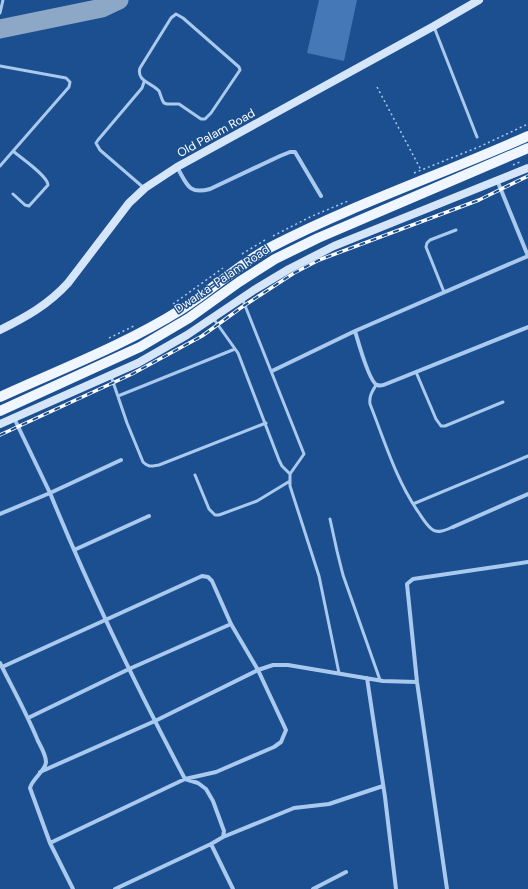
<svg xmlns="http://www.w3.org/2000/svg" width="528" height="889" font-family="'DM Sans',sans-serif">
<style>
.lines{fill:none;stroke-linecap:round;stroke-linejoin:round}
.taxiway{stroke:#8da7c7;stroke-width:19}
.building{fill:#4478b7}
.path{stroke:#a9c9ee;stroke-width:1.5;stroke-dasharray:2 3;stroke-linecap:butt}
.lane{stroke:#a9c9ee;stroke-width:3}
.street{stroke:#a9c9ee;stroke-width:4}
.secondary{stroke:#d6e6fa;stroke-width:8}
.primary{stroke:#f0f6ff;stroke-width:10}
.rail-casing{stroke:#fff;stroke-width:3.5}
.rail{stroke:#1b4f8f;stroke-width:2;stroke-dasharray:6;stroke-linecap:butt}
.labels{text-anchor:middle;stroke-width:3;stroke-linejoin:round;paint-order:stroke}
.street-label{font-size:12px;fill:#fff;stroke:#1b4f8f}
</style>
<rect width="100%" height="100%" fill="#1b4f8f"/>
<g class="lines">
<path class="taxiway" d="M 0,29 L 102,8 L 119,0"/>
</g>
<path class="building" d="M 319,0 L 357,0 L 344,61 L 307,53 Z"/>
<g class="lines">
<path class="path" d="M 377,87 L 421,170
M 513,165 L 522,161
M 414,173 L 481,146 L 528,124
M 273,236 L 310,217 L 348,201
M 242,254 L 265,240
M 173,304 L 223,268
M 109,338 L 136,325"/>
<path class="lane" d="M 0,13 L 3,0
M 176,14 L 183,18 L 239,67 L 240,70 L 238,73 L 211,113 L 205,119 L 201,119 L 179,104 L 167,104 L 164,103 C 161,99 161,95 159,91 C 152,83 136,81 140,68 L 171,18 Z
M 434,27 L 477,137
M 0,66 L 66,78 L 70,82 L 69,87 L 0,166
M 144,82 L 142,88 L 98,140 L 96,143 L 100,150 L 144,188
M 13,194 L 25,205 L 29,206 L 48,185 C 48,176 21,158 13,151
M 444,292 L 426,247 L 427,243 L 430,240 L 456,230
M 242,298 L 304,454 L 290,474 L 290,486 L 319,576 L 339,673
M 213,318 L 238,353 L 279,460 L 282,466 L 290,474
M 416,372 L 436,419 L 441,426 L 445,426 L 503,402
M 111,376 L 127,423 L 143,462 C 149,468 152,466 159,465 L 266,423
M 376,385 C 372,392 369,396 370,404 C 385,442 396,480 419,513 C 423,519 427,526 433,530 C 439,534 447,529 453,527
M 118,396 L 235,349
M 195,475 L 209,509 L 215,515 L 219,515 L 257,501 L 290,481
M 413,504 L 528,456
M 330,519 L 337,551 L 343,575 L 380,680"/>
<path class="street" d="M 177,167 C 187,184 188,195 210,189 L 280,156 L 290,152 L 295,152 L 321,196
M 497,180 L 528,256
M 355,331 C 358,341 369,382 377,385 C 380,386 384,385 386,384 L 528,327
M 272,371 L 355,331 L 528,256
M 121,460 L 50,493 C 90,591 136,686 185,779 L 198,783 L 206,789 L 213,801 L 224,831 L 223,837 L 211,844
M 0,514 L 50,493 L 14,418
M 453,527 L 528,494
M 74,550 L 149,516
M 0,663 C 13,689 27,714 38,741 C 41,747 46,755 46,762 C 46,770 32,779 30,788 L 50,843 L 73,889
M 2,667 L 202,576 L 208,577 L 212,581 L 231,624 L 258,670 L 286,730 L 281,742 L 274,747 L 216,772 L 185,779 L 50,843
M 367,678 L 385,797 L 396,889
M 28,718 L 129,669 L 231,624
M 40,772 L 155,721 L 258,670 L 273,665 L 288,665 L 383,681 L 417,682
M 223,837 L 294,808 L 329,804 L 383,786
M 115,889 L 211,844 L 233,889
M 313,889 L 346,872
M 447,889 L 417,682 L 407,584 L 413,579 L 528,562"/>
<path class="secondary" d="M 0,330 C 26,317 48,305 68,283 L 129,203 L 145,188 L 177,167 L 434,26 L 479,0
M 0,424 L 138,363 L 187,335 L 254,290 L 289,269 L 334,246 L 528,168"/>
<path class="primary" d="M 0,397 C 61,369 125,345 182,309 C 212,290 239,264 271,247 C 354,204 443,174 528,136
M 0,411 L 140,347 L 189,318 L 239,282 L 275,259 L 318,238 L 528,148"/>
<g class="rail-casing">
<path id="rail" d="M 0,435 L 132,374 L 202,336 L 242,307 L 294,273 L 319,260 L 479,200 L 528,176"/>
</g>
<use href="#rail" class="rail"/>
</g>
<g class="labels">
<g class="street-label">
<text transform="translate(216 133) rotate(-29)" y="4">Old Palam Road</text>
<text transform="translate(222 279) rotate(-34)" y="4">Dwarka-Palam Road</text>
</g>
</g>
</svg>
